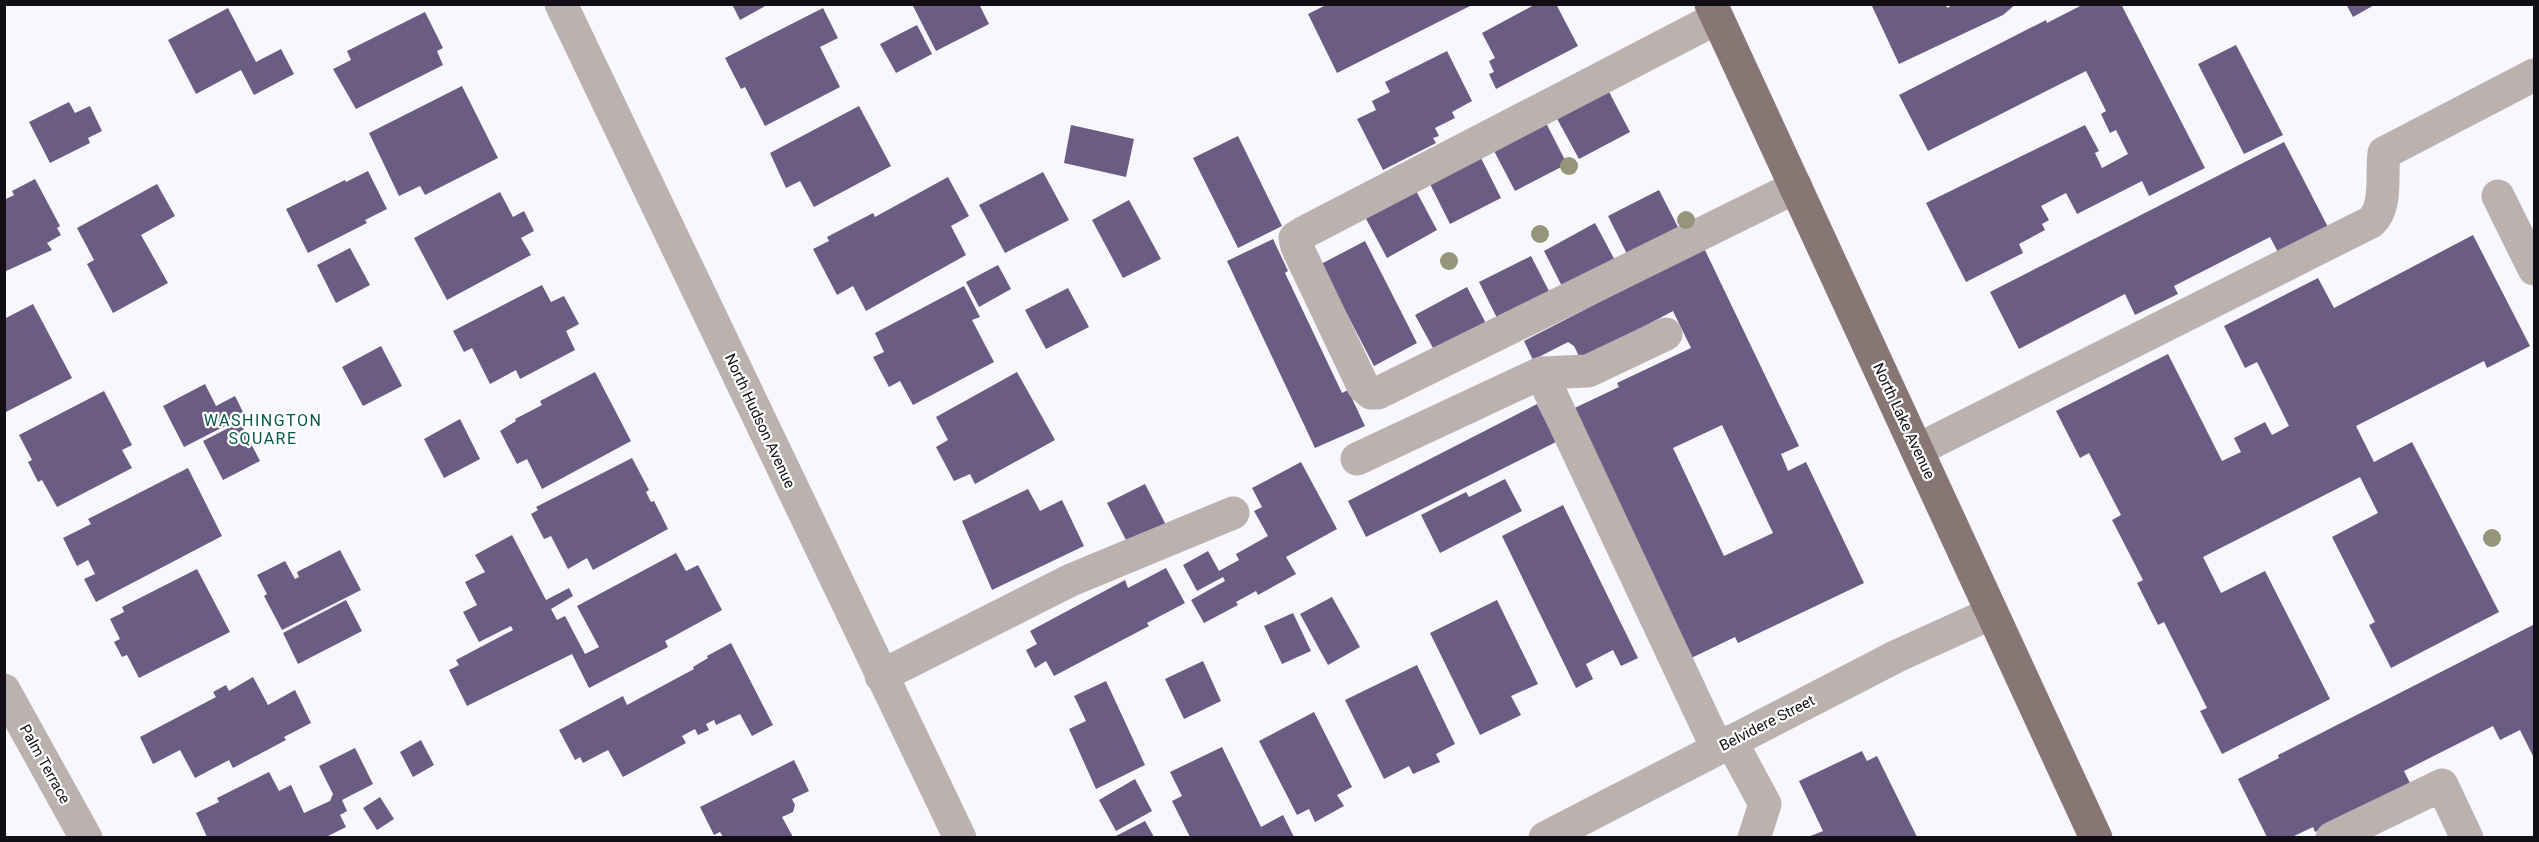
<svg xmlns="http://www.w3.org/2000/svg" width="2539" height="842" font-family="Roboto,sans-serif">
<style>
.building{fill:#6b5c84;fill-rule:evenodd}
.lines{fill:none;stroke-linecap:round;stroke-linejoin:round}
.minor{stroke:#bbb1af;stroke-width:33}
.major{stroke:#877673;stroke-width:33}
.tree{fill:#959579}
.labels{text-anchor:middle;stroke-width:4.5;stroke-linejoin:round;paint-order:stroke}
.street-label{font-size:15px;fill:#110f15;stroke:#fff}
.neighbourhood-label{font-size:16px;letter-spacing:1.5px;fill:#035a46;stroke:#fff}
</style>
<rect width="100%" height="100%" fill="#f9f7fe"/>
<path class="building" d="M 735,4 L 769,4 L 740,20 L 733,6 Z
M 912,4 L 979,4 L 989,24 L 936,51 Z
M 1328,4 L 1474,4 L 1337,73 L 1308,14 Z
M 1536,4 L 1556,4 L 1578,46 L 1496,89 L 1489,74 L 1494,72 L 1489,61 L 1495,58 L 1482,33 Z
M 1871,4 L 1946,4 L 1947,8 L 1954,4 L 2016,4 L 2003,15 L 1899,64 Z
M 2084,4 L 2121,4 L 2205,168 L 2149,196 L 2142,181 L 2077,214 L 2066,193 L 2041,206 L 2049,220 L 2042,224 L 2045,230 L 2019,244 L 2023,253 L 1966,282 L 1926,203 L 2085,125 L 2099,151 L 2095,153 L 2102,168 L 2128,154 L 2116,130 L 2110,133 L 2101,114 L 2106,111 L 2086,71 L 1928,151 L 1899,95 L 2046,20 L 2047,23 Z
M 2346,4 L 2376,4 L 2353,17 Z
M 228,8 L 256,62 L 281,49 L 294,74 L 254,95 L 241,70 L 196,94 L 168,40 Z
M 823,8 L 838,38 L 820,47 L 840,87 L 765,126 L 745,87 L 741,89 L 725,58 Z
M 425,12 L 443,48 L 437,51 L 443,65 L 356,109 L 333,69 L 351,60 L 347,51 Z
M 917,25 L 932,54 L 896,73 L 880,44 Z
M 2236,45 L 2283,135 L 2244,154 L 2198,64 Z
M 1447,51 L 1472,101 L 1452,112 L 1455,118 L 1435,128 L 1439,136 L 1433,138 L 1436,143 L 1383,170 L 1357,119 L 1376,110 L 1372,101 L 1390,92 L 1385,82 Z
M 462,86 L 498,158 L 425,195 L 420,186 L 399,196 L 369,133 Z
M 1607,88 L 1630,132 L 1579,159 L 1555,115 Z
M 69,102 L 75,113 L 90,106 L 102,131 L 88,138 L 90,143 L 50,163 L 29,122 Z
M 859,106 L 891,166 L 814,207 L 800,181 L 786,188 L 770,153 Z
M 1545,121 L 1567,164 L 1515,191 L 1492,147 Z
M 1071,125 L 1134,139 L 1126,177 L 1064,163 Z
M 1238,136 L 1282,226 L 1238,248 L 1193,158 Z
M 2284,142 L 2330,231 L 2280,256 L 2270,237 L 2174,286 L 2178,294 L 2135,315 L 2125,294 L 2019,349 L 1990,292 Z
M 1479,154 L 1501,198 L 1450,224 L 1428,180 Z
M 368,171 L 387,209 L 365,220 L 367,223 L 308,253 L 286,209 L 345,180 L 346,182 Z
M 1043,172 L 1069,220 L 1005,253 L 979,205 Z
M 948,177 L 969,216 L 951,226 L 966,255 L 866,311 L 853,286 L 837,295 L 813,249 L 829,241 L 827,237 L 873,213 L 875,217 Z
M 35,179 L 60,226 L 57,228 L 61,235 L 47,243 L 52,250 L 4,272 L 4,200 L 14,195 L 12,191 Z
M 157,184 L 175,216 L 141,235 L 168,283 L 113,313 L 87,264 L 94,260 L 77,228 Z
M 1414,187 L 1437,230 L 1387,258 L 1364,215 Z
M 1659,190 L 1681,233 L 1630,260 L 1608,216 Z
M 500,192 L 513,217 L 524,211 L 534,231 L 521,238 L 531,255 L 447,300 L 414,238 Z
M 1129,200 L 1161,259 L 1123,278 L 1092,220 Z
M 1595,223 L 1618,266 L 1566,294 L 1544,251 Z
M 2473,235 L 2530,346 L 2487,368 L 2484,361 L 2356,426 L 2374,462 L 2412,442 L 2499,612 L 2391,668 L 2369,625 L 2375,622 L 2332,537 L 2378,513 L 2360,477 L 2203,557 L 2221,593 L 2265,571 L 2330,699 L 2222,754 L 2200,711 L 2207,708 L 2164,622 L 2158,625 L 2137,583 L 2143,580 L 2112,520 L 2121,515 L 2089,453 L 2080,458 L 2056,411 L 2168,354 L 2222,461 L 2241,452 L 2234,438 L 2265,422 L 2272,435 L 2289,426 L 2257,362 L 2245,368 L 2224,326 L 2318,278 L 2334,308 Z
M 1273,239 L 1288,271 L 1285,273 L 1342,393 L 1348,390 L 1365,426 L 1315,448 L 1227,261 Z
M 1365,241 L 1417,343 L 1374,366 L 1321,264 Z
M 350,248 L 370,285 L 336,303 L 317,265 Z
M 1704,248 L 1799,446 L 1781,454 L 1788,471 L 1806,462 L 1864,583 L 1738,643 L 1735,637 L 1683,662 L 1564,413 L 1619,387 L 1617,383 L 1691,348 L 1673,311 L 1581,360 L 1574,346 L 1568,342 L 1533,360 L 1524,341 ZM 1722,425 L 1773,533 L 1724,556 L 1673,448 Z
M 1531,256 L 1553,299 L 1501,326 L 1479,282 Z
M 998,265 L 1011,289 L 979,307 L 966,282 Z
M 542,285 L 551,302 L 564,296 L 579,324 L 566,331 L 575,350 L 520,379 L 516,370 L 490,384 L 472,348 L 464,352 L 453,331 Z
M 964,286 L 980,317 L 972,320 L 994,362 L 913,405 L 900,381 L 889,387 L 873,357 L 884,352 L 875,333 Z
M 1467,287 L 1490,331 L 1439,359 L 1415,315 Z
M 1068,288 L 1089,327 L 1046,349 L 1025,310 Z
M 33,304 L 72,378 L 4,413 L 4,319 Z
M 381,346 L 402,386 L 363,406 L 342,367 Z
M 595,372 L 631,441 L 542,489 L 527,459 L 517,464 L 500,431 L 516,421 L 515,419 L 542,405 L 540,401 Z
M 1017,372 L 1055,440 L 975,484 L 970,474 L 954,481 L 936,447 L 948,440 L 936,417 Z
M 205,384 L 216,406 L 235,396 L 243,412 L 225,422 L 227,425 L 184,447 L 163,406 Z
M 104,391 L 132,445 L 122,450 L 132,468 L 57,507 L 42,480 L 38,482 L 28,462 L 32,460 L 19,435 Z
M 1537,404 L 1556,442 L 1366,537 L 1348,501 Z
M 460,419 L 480,459 L 444,478 L 424,439 Z
M 240,422 L 260,461 L 223,480 L 203,441 Z
M 632,458 L 649,490 L 646,492 L 651,502 L 654,501 L 668,529 L 593,570 L 587,558 L 568,569 L 551,536 L 544,539 L 531,514 L 538,510 L 536,507 Z
M 1301,462 L 1337,529 L 1286,557 L 1296,574 L 1258,595 L 1256,591 L 1236,602 L 1238,605 L 1204,623 L 1191,600 L 1225,581 L 1223,577 L 1197,591 L 1183,565 L 1208,551 L 1219,571 L 1239,560 L 1236,554 L 1268,536 L 1254,511 L 1262,507 L 1252,488 Z
M 188,468 L 222,536 L 96,602 L 84,579 L 95,574 L 88,560 L 77,566 L 63,538 L 91,524 L 88,519 Z
M 1505,479 L 1522,511 L 1440,553 L 1421,515 L 1466,492 L 1469,497 Z
M 1145,484 L 1166,525 L 1128,544 L 1107,503 Z
M 1028,489 L 1040,511 L 1062,500 L 1084,546 L 992,590 L 962,521 Z
M 1563,505 L 1638,658 L 1621,666 L 1613,650 L 1586,664 L 1593,679 L 1576,688 L 1502,536 Z
M 512,535 L 546,600 L 569,588 L 573,596 L 551,609 L 557,620 L 565,616 L 585,654 L 599,647 L 577,606 L 676,553 L 686,571 L 698,565 L 722,610 L 665,641 L 668,647 L 589,688 L 572,654 L 467,706 L 449,670 L 459,665 L 456,660 L 513,630 L 511,626 L 479,642 L 463,612 L 477,605 L 465,582 L 485,572 L 475,555 Z
M 340,550 L 361,590 L 282,630 L 264,596 L 267,594 L 257,575 L 285,561 L 295,579 L 299,577 L 297,572 Z
M 1166,568 L 1185,603 L 1147,623 L 1149,626 L 1054,676 L 1046,661 L 1035,668 L 1026,650 L 1037,644 L 1030,631 L 1125,580 L 1128,588 Z
M 197,569 L 230,632 L 139,678 L 127,655 L 122,657 L 114,642 L 120,639 L 110,619 L 124,612 L 122,607 Z
M 1332,597 L 1360,647 L 1328,665 L 1300,614 Z
M 346,600 L 362,631 L 298,664 L 283,633 Z
M 1497,600 L 1538,684 L 1511,696 L 1521,715 L 1480,735 L 1430,633 Z
M 1293,613 L 1311,651 L 1282,664 L 1264,626 Z
M 2533,625 L 2534,758 L 2520,730 L 2500,740 L 2493,726 L 2404,771 L 2410,783 L 2315,832 L 2313,827 L 2292,837 L 2267,837 L 2238,779 L 2279,758 L 2278,755 Z
M 731,643 L 773,725 L 752,736 L 740,714 L 716,725 L 714,720 L 706,724 L 709,730 L 698,735 L 695,729 L 682,736 L 686,743 L 623,777 L 608,750 L 583,763 L 580,757 L 575,760 L 559,730 L 623,696 L 627,705 L 694,669 L 693,667 L 708,658 L 707,656 Z
M 1203,661 L 1221,701 L 1184,719 L 1165,679 Z
M 1417,665 L 1455,744 L 1436,754 L 1440,762 L 1413,774 L 1409,766 L 1384,779 L 1345,700 Z
M 253,677 L 268,705 L 295,690 L 311,723 L 284,737 L 286,740 L 233,768 L 229,760 L 195,778 L 180,750 L 153,764 L 140,737 L 216,697 L 213,692 L 226,685 L 229,691 Z
M 1106,681 L 1145,765 L 1096,789 L 1069,729 L 1086,721 L 1074,696 Z
M 1314,712 L 1352,787 L 1337,795 L 1344,806 L 1315,822 L 1309,809 L 1297,815 L 1259,741 Z
M 421,740 L 434,765 L 413,777 L 400,752 Z
M 1222,747 L 1261,827 L 1283,815 L 1294,837 L 1190,837 L 1172,801 L 1182,796 L 1170,772 Z
M 355,748 L 373,784 L 342,800 L 347,811 L 340,815 L 346,827 L 326,837 L 207,837 L 196,813 L 219,802 L 217,798 L 269,772 L 279,791 L 291,785 L 304,813 L 330,801 L 333,794 L 319,766 Z
M 1862,751 L 1867,761 L 1877,756 L 1917,837 L 1808,837 L 1823,831 L 1799,781 Z
M 794,760 L 809,791 L 792,799 L 795,805 L 793,812 L 782,817 L 793,837 L 723,837 L 720,832 L 714,835 L 700,807 Z
M 1135,779 L 1152,811 L 1116,831 L 1099,800 Z
M 380,797 L 394,819 L 377,830 L 363,808 Z
M 1145,821 L 1154,837 L 1114,837 Z"/>
<g class="lines">
<path class="minor" d="M 561,4 L 960,838
M 1717,18 L 1303,233 L 1295,238 L 1297,247 L 1363,386 L 1371,393 L 1378,393 L 1796,187
M 2498,196 L 2534,269
M 1541,373 L 1717,748
M 1917,450 L 2371,222 C 2388,206 2381,175 2384,153 L 2534,75
M 1357,459 L 1541,373 L 1588,371 L 1666,334
M 881,676 L 1071,580 L 1233,513
M 4,690 L 86,838
M 1731,741 L 1765,804 L 1754,838
M 1545,838 L 1897,656 L 1992,613
M 2332,838 L 2442,785 L 2467,838"/>
<path class="major" d="M 1711,4 L 2096,838"/>
</g>
<g class="tree">
<circle cx="1569" cy="166" r="9"/>
<circle cx="1686" cy="220" r="9"/>
<circle cx="1540" cy="234" r="9"/>
<circle cx="1449" cy="261" r="9"/>
<circle cx="2492" cy="538" r="9"/>
</g>
<g class="labels">
<g class="street-label">
<text transform="translate(760 421) rotate(65)" y="5">North Hudson Avenue</text>
<text transform="translate(1904 421) rotate(65)" y="5">North Lake Avenue</text>
<text transform="translate(1767 723) rotate(-27)" y="5">Belvidere Street</text>
<text transform="translate(45 764) rotate(61)" y="5">Palm Terrace</text>
</g>
<g class="neighbourhood-label">
<text x="263" y="426">WASHINGTON<tspan x="263" dy="18">SQUARE</tspan></text>
</g>
</g>
<rect width="2539" height="842" fill="none" stroke="#110f15" stroke-width="12"/>
</svg>
